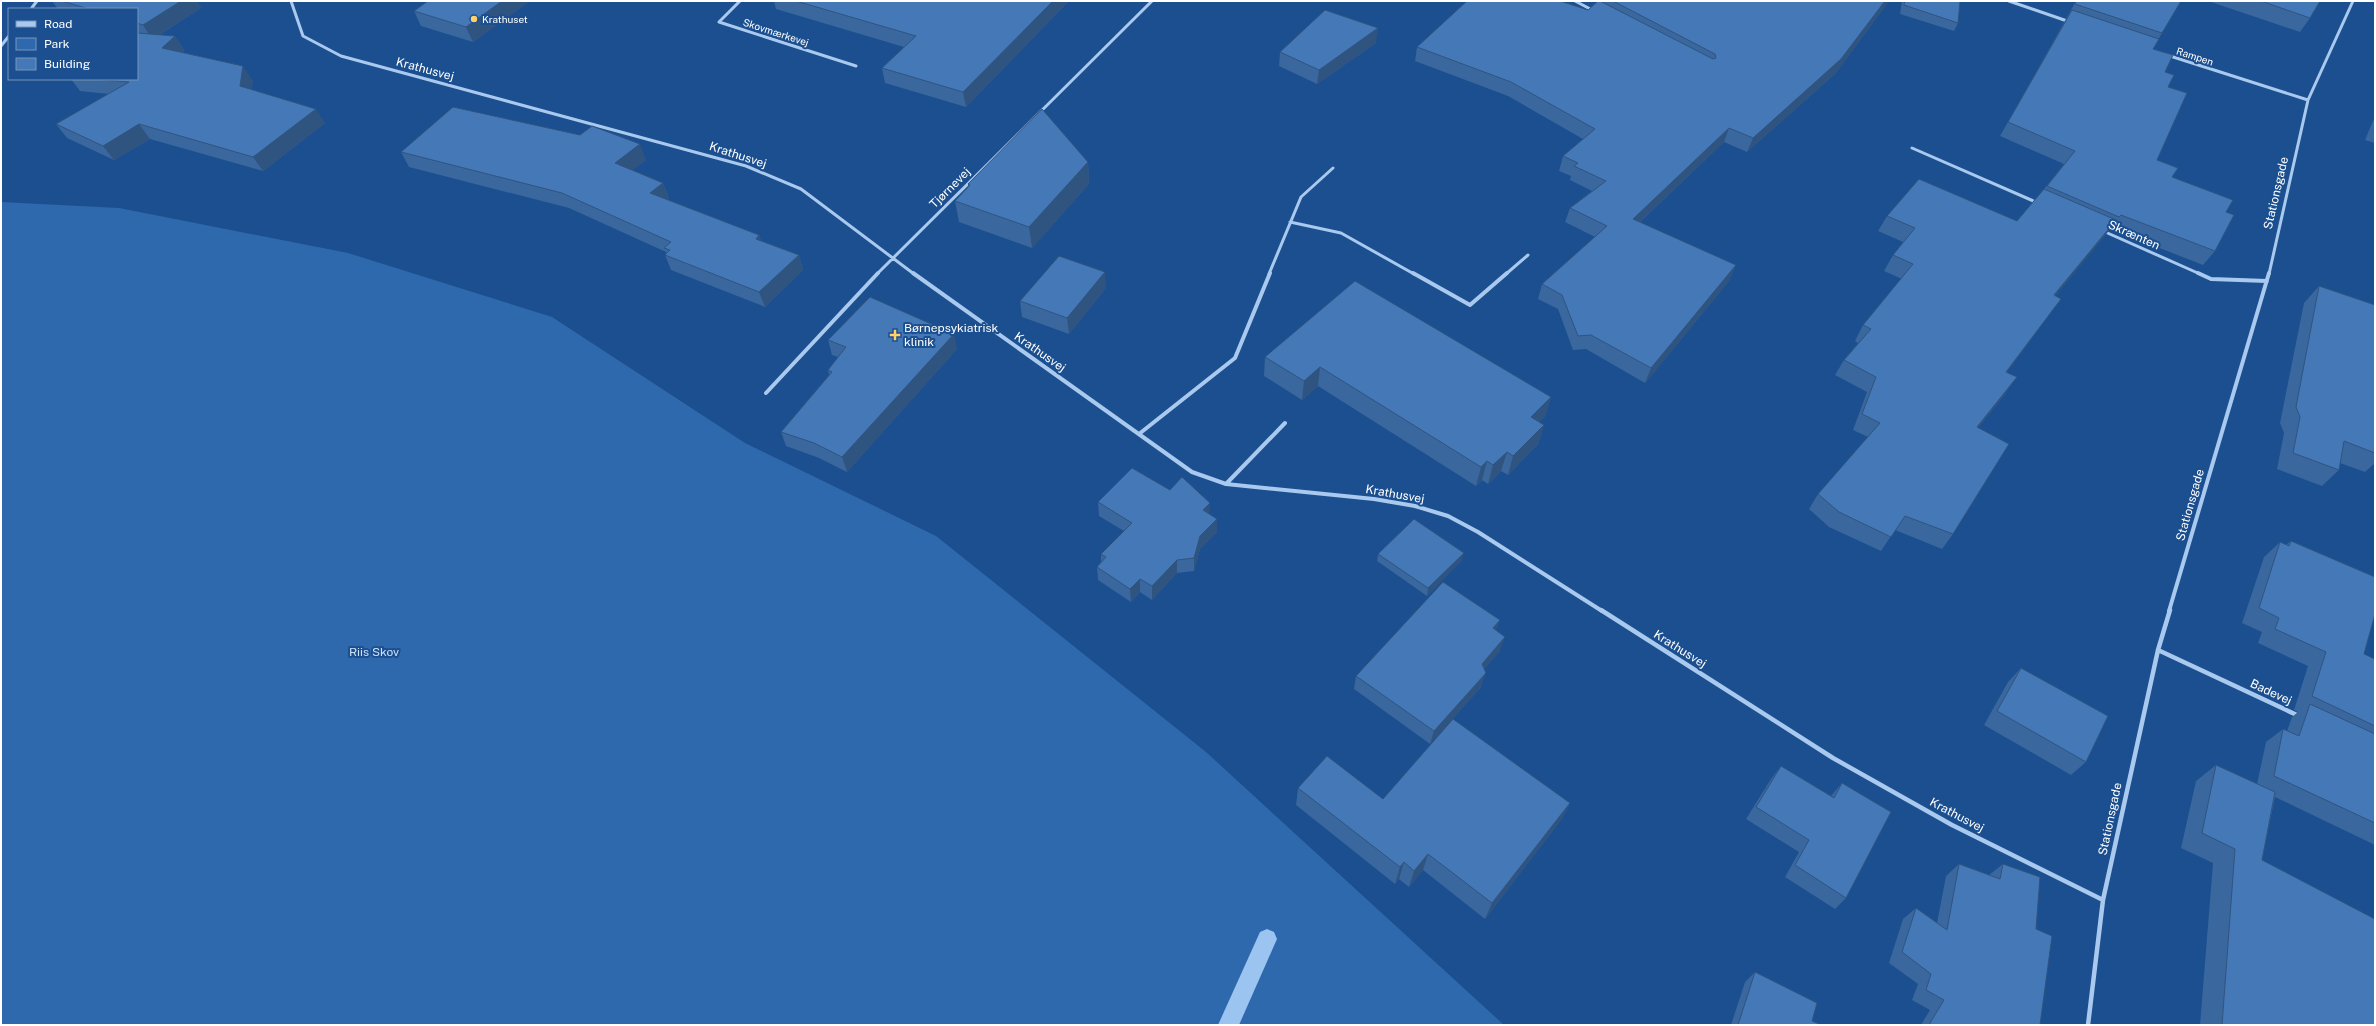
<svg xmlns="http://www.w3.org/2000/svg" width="2376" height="1026" font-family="'Public Sans',sans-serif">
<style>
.green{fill:#2e69ad}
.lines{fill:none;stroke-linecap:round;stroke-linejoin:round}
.stream{fill:#9cc4f0;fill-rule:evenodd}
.minor-far2{stroke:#a9c9ee;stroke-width:3}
.minor-far1{stroke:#a9c9ee;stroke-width:4}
.minor{stroke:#a9c9ee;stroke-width:4.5}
.wall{fill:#3a679d}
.shaded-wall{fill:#305480}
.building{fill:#4478b7;stroke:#305480}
.poi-dot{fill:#ffd166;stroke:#1b4f8f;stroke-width:1.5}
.labels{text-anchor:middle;stroke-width:4;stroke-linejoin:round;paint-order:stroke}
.far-poi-label{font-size:10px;fill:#fff;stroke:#1b4f8f;text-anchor:start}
.far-street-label{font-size:10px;fill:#fff;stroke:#1b4f8f}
.street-label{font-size:12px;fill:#fff;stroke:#1b4f8f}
.poi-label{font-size:12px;fill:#fff;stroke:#1b4f8f;text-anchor:start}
.park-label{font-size:12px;fill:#cfe3fa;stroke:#1b4f8f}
</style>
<rect width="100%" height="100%" fill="#1b4f8f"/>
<path class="green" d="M 1,202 L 119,208 L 348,253 L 552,317 L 745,443 L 936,536 L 1206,752 L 1504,1025 L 1,1025 Z"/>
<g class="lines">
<path class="stream" d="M 1267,929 L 1274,932 L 1277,939 L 1239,1025 L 1218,1025 L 1260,932 Z"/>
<path class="minor-far2" d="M 291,1 L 303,36 L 341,56 L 746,166 L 801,189 L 914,274
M 740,1 L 719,22 L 856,66
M 1575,1 L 1594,11
M 2009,1 L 2070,22
M 31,9 L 37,1
M 1,46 L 9,36
M 2167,55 L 2308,100
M 1912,148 L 2038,203
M 1290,222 L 1341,233 L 1414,274
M 2103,231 L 2200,274
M 877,274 L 1152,1
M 1269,274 L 1301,197 L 1333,168
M 1506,274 L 1528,255
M 2269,274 L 2308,100 L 2353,1"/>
<path class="minor-far1" d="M 913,273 L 1192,472 L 1226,484 L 1374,499 L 1415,506 L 1448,516 L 1478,532 L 1602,611
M 1413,273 L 1470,305 L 1507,273
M 2198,273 L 2211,279 L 2267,281
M 766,393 L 878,273
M 1139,434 L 1235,358 L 1270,273
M 1226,484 L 1285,423
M 2169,611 L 2269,273"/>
<path class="minor" d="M 1601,610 L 1833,758 L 1952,825 L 2103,900
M 2158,650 L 2299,716
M 2088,1025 L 2103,900 L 2158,650 L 2170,610"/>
</g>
<path class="wall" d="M 52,1 L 198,1 L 197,1 L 201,8 L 159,35 L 175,36 L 184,50 L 182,52 L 253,81 L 251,90 L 325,123 L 263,171 L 150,139 L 114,160 L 67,138 L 56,124 L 109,94 L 80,91 L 71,79 L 137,79 L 137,9 L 58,9 Z
M 428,1 L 530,1 L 473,42 L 421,26 L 414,11 Z
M 774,1 L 1069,1 L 966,107 L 885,83 L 882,68 L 904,47 L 776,9 Z
M 1602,1 L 1889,1 L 1835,74 L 1747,152 L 1724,142 L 1640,222 L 1730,280 L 1645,383 L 1586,349 L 1573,350 L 1558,309 L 1538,299 L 1542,284 L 1595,237 L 1565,222 L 1570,208 L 1592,191 L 1570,180 L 1571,176 L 1559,171 L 1563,156 L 1583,139 L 1508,96 L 1415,61 L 1417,47 L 1588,10 L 1602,2 Z
M 1902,1 L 1960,1 L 1958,23 L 1954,31 L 1900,14 Z
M 2076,1 L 2162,33 L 2153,49 L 2165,72 L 2168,87 L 2157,160 L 2172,177 L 2226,212 L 2215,251 L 2203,265 L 2111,229 L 2108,231 L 2055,296 L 2061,299 L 2007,372 L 2006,393 L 1978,428 L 1953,534 L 1942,549 L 1895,530 L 1881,551 L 1829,527 L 1809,509 L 1818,494 L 1868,437 L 1853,430 L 1867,392 L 1835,375 L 1844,360 L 1858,343 L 1855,341 L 1863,325 L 1902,279 L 1884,271 L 1893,255 L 1903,242 L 1878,231 L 1887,216 L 2017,221 L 2044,189 L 2064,164 L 2000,136 Z
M 2208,1 L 2320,1 L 2310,18 L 2300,32 Z
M 1376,43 L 1317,84 L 1279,66 L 1280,52 Z
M 2375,116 L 2375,143 L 2365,140 Z
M 580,135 L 646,160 L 632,170 L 663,183 L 669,198 L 667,200 L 759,235 L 761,241 L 799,255 L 803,270 L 765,307 L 671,270 L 665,255 L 666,253 L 666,252 L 569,208 L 409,167 L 401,152 Z
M 1088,162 L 1089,184 L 1032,248 L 959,222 L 955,201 L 968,187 L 968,184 Z
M 2319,286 L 2375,305 L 2375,463 L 2365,472 L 2340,463 L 2339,470 L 2322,486 L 2277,469 L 2284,433 L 2280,423 L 2304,303 Z
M 1106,288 L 1069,334 L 1022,317 L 1020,301 Z
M 828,340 L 957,349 L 847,472 L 819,458 L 786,446 L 781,432 L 829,375 L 828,370 L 838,357 L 832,355 Z
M 1265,357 L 1551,397 L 1545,416 L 1539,422 L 1544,425 L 1538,444 L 1508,475 L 1501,471 L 1488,484 L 1482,480 L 1476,486 L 1318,386 L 1302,400 L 1264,376 Z
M 1098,502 L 1209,514 L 1217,532 L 1200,549 L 1194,571 L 1177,573 L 1152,600 L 1140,592 L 1131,602 L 1098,580 L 1097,567 L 1101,562 L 1101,554 L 1124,531 L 1099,516 Z
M 2291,541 L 2364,654 L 2375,659 L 2375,845 L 2275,797 L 2262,860 L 2375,1025 L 2200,1025 L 2213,863 L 2181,848 L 2196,781 L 2216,765 L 2257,784 L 2266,742 L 2283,729 L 2287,731 L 2292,717 L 2298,712 L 2294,710 L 2308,666 L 2258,643 L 2262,632 L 2242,623 L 2264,557 L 2280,542 L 2286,545 Z
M 1378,554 L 1462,560 L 1427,596 L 1377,561 Z
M 1497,631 L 1500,651 L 1484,669 L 1481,687 L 1430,744 L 1354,689 L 1356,676 Z
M 2021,668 L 2086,762 L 2071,775 L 1984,725 L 2008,682 Z
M 1781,766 L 1831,796 L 1842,783 L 1846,898 L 1835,909 L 1785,877 L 1799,852 L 1746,819 L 1771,779 Z
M 1298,788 L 1383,799 L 1570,803 L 1561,820 L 1485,919 L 1423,870 L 1409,887 L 1399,879 L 1395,884 L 1296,805 Z
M 1959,864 L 1989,875 L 2003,864 L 2036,929 L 2040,1025 L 1921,1025 L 1930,1010 L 1912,1000 L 1918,984 L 1889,963 L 1903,919 L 1916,908 L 1937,923 L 1946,876 Z
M 1755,972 L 1812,1021 L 1819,1025 L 1731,1025 L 1745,982 Z"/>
<path class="shaded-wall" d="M 181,1 L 198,1 L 197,1 L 201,8 L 152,39 L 143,25 Z
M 502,1 L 530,1 L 473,42 L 466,27 Z
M 1053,1 L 1069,1 L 966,107 L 963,92 Z
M 1885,1 L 1889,1 L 1835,74 L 1747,152 L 1753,138 Z
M 1378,28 L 1376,43 L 1317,84 L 1319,70 Z
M 175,36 L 184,50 L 172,62 L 162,48 Z
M 243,66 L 253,81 L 249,101 L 240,86 Z
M 316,109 L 325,123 L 263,171 L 253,157 Z
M 139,124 L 150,139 L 114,160 L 103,146 Z
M 1729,128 L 1724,142 L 1628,233 L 1633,219 Z
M 640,144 L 646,160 L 621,178 L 615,163 Z
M 1088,162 L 1089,184 L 1032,248 L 1029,227 Z
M 663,183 L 669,198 L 656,209 L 650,193 Z
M 2116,220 L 2105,236 L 2043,311 L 2054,295 Z
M 759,235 L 764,250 L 756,239 Z
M 799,255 L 803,270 L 765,307 L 759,292 Z
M 1736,265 L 1730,280 L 1645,383 L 1651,368 Z
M 1105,272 L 1106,288 L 1069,334 L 1067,318 Z
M 2061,299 L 2050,314 L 1996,387 L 2006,372 Z
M 954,334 L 957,349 L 847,472 L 842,457 Z
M 1320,367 L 1318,386 L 1302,400 L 1304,381 Z
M 2017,377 L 2006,393 L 1966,443 L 1977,427 Z
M 1551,397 L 1545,416 L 1525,436 L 1531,417 Z
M 1544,425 L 1538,444 L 1508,475 L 1513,456 Z
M 1507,452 L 1501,471 L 1488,484 L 1493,465 Z
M 1487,461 L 1482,480 L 1476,486 L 1481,467 Z
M 1210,503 L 1209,516 L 1203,510 Z
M 1217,519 L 1217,532 L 1200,549 L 1194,571 L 1194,558 L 1200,536 Z
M 1464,553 L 1462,560 L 1427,596 L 1428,588 Z
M 1177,560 L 1177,573 L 1152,600 L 1152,586 Z
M 1140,579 L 1140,592 L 1131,602 L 1130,589 Z
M 1500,620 L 1495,634 L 1493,628 Z
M 1505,637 L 1500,651 L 1477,677 L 1482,664 Z
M 1486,673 L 1481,687 L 1430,744 L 1434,731 Z
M 1570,803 L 1561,820 L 1485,919 L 1492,903 Z
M 1428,854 L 1423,870 L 1409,887 L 1414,871 Z
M 1404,862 L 1399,879 L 1395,884 L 1400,867 Z"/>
<path class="building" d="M 62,1 L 181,1 L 143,25 L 137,23 L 137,9 L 89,9 Z
M 428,1 L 502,1 L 466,27 L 414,11 Z
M 796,1 L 1053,1 L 963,92 L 882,68 L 916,36 Z
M 1467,1 L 1560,1 L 1588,10 L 1598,1 L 1600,1 L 1713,59 L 1716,58 L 1715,54 L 1613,1 L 1885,1 L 1841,59 L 1753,138 L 1729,128 L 1633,219 L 1736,265 L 1651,368 L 1591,335 L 1578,336 L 1562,295 L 1542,284 L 1607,226 L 1570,208 L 1606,181 L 1574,166 L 1578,163 L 1563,156 L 1595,129 L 1511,82 L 1417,47 Z
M 1905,1 L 1960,1 L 1958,23 L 1904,5 Z
M 2076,1 L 2181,1 L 2162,33 L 2075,4 Z
M 2261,1 L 2320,1 L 2310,18 Z
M 1325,10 L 1378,28 L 1319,70 L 1280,52 Z
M 2072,10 L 2159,39 L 2153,49 L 2173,55 L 2165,72 L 2174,75 L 2168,87 L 2187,93 L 2157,160 L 2178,168 L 2172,177 L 2233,200 L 2226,212 L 2234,215 L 2215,251 L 2121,215 L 2119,217 L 2047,186 L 2075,151 L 2008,122 Z
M 137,33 L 175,36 L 162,48 L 243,66 L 240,86 L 316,109 L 253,157 L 139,124 L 103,146 L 56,124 L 129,82 L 93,79 L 137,79 Z
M 453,107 L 580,135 L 592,126 L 640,144 L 615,163 L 663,183 L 650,193 L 759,235 L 756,239 L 799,255 L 759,292 L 665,255 L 670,250 L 664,248 L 671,242 L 562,193 L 401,152 Z
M 1042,109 L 1088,162 L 1029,227 L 955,201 L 970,185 L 968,184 Z
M 1919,179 L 2017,221 L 2044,189 L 2116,220 L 2054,295 L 2061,299 L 2006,372 L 2017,377 L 1977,427 L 2009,444 L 1953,534 L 1905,516 L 1891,537 L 1839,512 L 1818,494 L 1880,423 L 1862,414 L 1876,377 L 1844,360 L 1871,329 L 1863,325 L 1913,264 L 1893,255 L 1915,228 L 1887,216 Z
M 1059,256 L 1105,272 L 1067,318 L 1020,301 Z
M 1355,281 L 1551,397 L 1531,417 L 1544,425 L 1513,456 L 1507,452 L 1493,465 L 1487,461 L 1481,467 L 1320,367 L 1304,381 L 1265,357 Z
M 2319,286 L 2375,305 L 2375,453 L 2344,441 L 2339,470 L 2293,453 L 2300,417 L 2296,407 Z
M 870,297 L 954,334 L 842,457 L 814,443 L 781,432 L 832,372 L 828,370 L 846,347 L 828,340 Z
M 1132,468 L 1170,490 L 1182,477 L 1210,503 L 1203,510 L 1217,519 L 1200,536 L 1194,558 L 1177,560 L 1152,586 L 1140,579 L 1130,589 L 1097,567 L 1106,557 L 1101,554 L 1132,523 L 1098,502 Z
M 1414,519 L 1464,553 L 1428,588 L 1378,554 Z
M 2291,541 L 2375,577 L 2375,614 L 2364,654 L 2375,659 L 2375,726 L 2312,696 L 2326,652 L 2275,629 L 2279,618 L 2259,608 L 2280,542 L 2289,546 Z
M 1443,582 L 1500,620 L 1493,628 L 1505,637 L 1482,664 L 1486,673 L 1434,731 L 1356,676 Z
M 2021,668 L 2108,716 L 2086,762 L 1997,711 Z
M 2310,704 L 2375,734 L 2375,823 L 2274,776 L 2283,729 L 2299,736 Z
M 1453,719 L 1570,803 L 1492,903 L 1428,854 L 1414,871 L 1404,862 L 1400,867 L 1298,788 L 1327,756 L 1383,799 Z
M 2216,765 L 2275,792 L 2262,860 L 2375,919 L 2375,1025 L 2222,1025 L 2235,849 L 2202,833 Z
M 1781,766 L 1834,798 L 1842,783 L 1891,812 L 1846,898 L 1795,865 L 1809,840 L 1756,807 Z
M 1959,864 L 2000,879 L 2003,864 L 2040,877 L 2036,929 L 2052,936 L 2040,1025 L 1930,1025 L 1930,1023 L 1944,1000 L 1926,990 L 1931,974 L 1902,952 L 1916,908 L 1947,930 Z
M 1755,972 L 1817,1003 L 1812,1021 L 1819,1024 L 1819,1025 L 1738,1025 Z"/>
<g class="poi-dot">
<circle cx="474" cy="19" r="4"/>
<path d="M893 329h4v4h4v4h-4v4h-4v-4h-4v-4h4z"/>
</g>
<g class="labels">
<g class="far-poi-label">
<text x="482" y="23">Krathuset</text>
</g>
<g class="far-street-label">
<text transform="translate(776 32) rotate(18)" y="4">Skovmærkevej</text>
<text transform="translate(2195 56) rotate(18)" y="4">Rampen</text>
</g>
<g class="street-label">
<text transform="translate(425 69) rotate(15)" y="4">Krathusvej</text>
<text transform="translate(738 155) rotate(18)" y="4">Krathusvej</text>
<text transform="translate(950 188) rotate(-45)" y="4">Tjørnevej</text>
<text transform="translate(2276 193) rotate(-77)" y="4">Stationsgade</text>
<text transform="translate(2134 235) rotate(24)" y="4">Skrænten</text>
<text transform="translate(1040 352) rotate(35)" y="4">Krathusvej</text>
<text transform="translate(1395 494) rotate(10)" y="4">Krathusvej</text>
<text transform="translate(2190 505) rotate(-74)" y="4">Stationsgade</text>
<text transform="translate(1680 649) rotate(32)" y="4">Krathusvej</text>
<text transform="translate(2271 692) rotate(25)" y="4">Badevej</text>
<text transform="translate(1957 815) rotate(28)" y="4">Krathusvej</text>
<text transform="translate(2110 819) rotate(-78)" y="4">Stationsgade</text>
</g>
<g class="poi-label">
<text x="904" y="332">Børnepsykiatrisk<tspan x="904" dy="14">klinik</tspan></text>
</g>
<g class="park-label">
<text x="374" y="656">Riis Skov</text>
</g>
</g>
<rect width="2376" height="1026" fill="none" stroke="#ffffff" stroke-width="4"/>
<rect x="8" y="8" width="130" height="72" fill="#1b4f8f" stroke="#7695bc"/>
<rect x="16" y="21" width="20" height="6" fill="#a9c9ee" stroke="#7695bc"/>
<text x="44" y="28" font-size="12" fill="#ffffff">Road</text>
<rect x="16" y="38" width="20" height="12" fill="#2e69ad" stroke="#7695bc"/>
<text x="44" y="48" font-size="12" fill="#ffffff">Park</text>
<rect x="16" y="58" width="20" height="12" fill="#4478b7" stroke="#7695bc"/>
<text x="44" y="68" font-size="12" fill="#ffffff">Building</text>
</svg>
